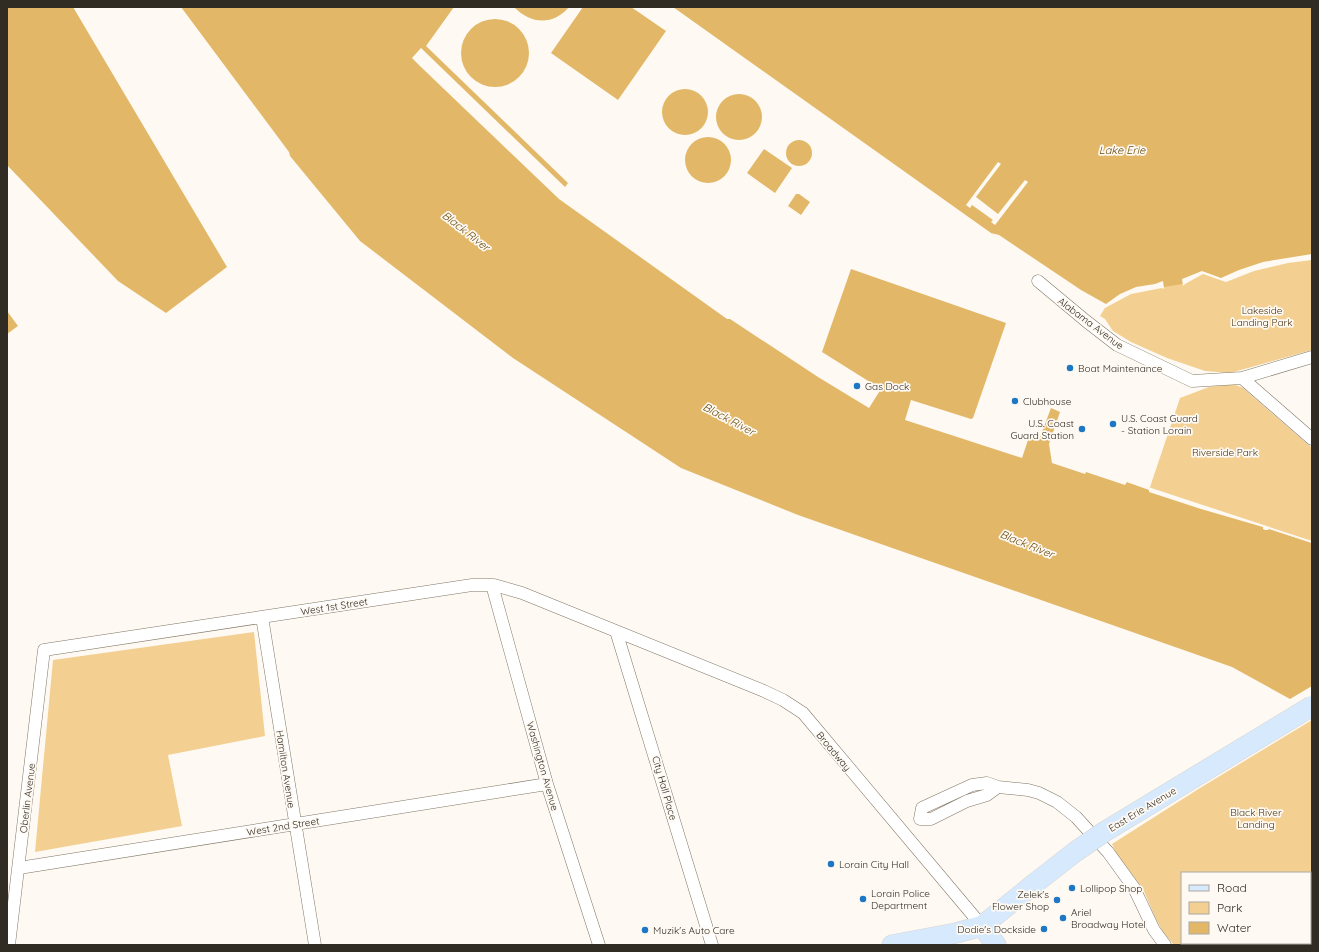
<svg xmlns="http://www.w3.org/2000/svg" width="1319" height="952" font-family="Quicksand,sans-serif">
<style>
.green{fill:#f3d092;fill-rule:evenodd}
.water{fill:#e2b868}
.pier{fill:#fef9f2}
.lines{fill:none;stroke-linecap:round;stroke-linejoin:round}
.street-casing{stroke:#817766;stroke-width:13}
.primary-casing{stroke:#d6d5d3;stroke-width:21}
.street{stroke:#fff;stroke-width:12}
.primary{stroke:#d7e9fd;stroke-width:20}
.primary-bridge-casing{stroke:#d6d5d3;stroke-width:21;stroke-linecap:butt}
.primary-bridge{stroke:#d7e9fd;stroke-width:20}
.poi-dot{fill:#1d77c4;stroke:#fef9f2;stroke-width:1.5}
.labels{text-anchor:middle;stroke-width:3.5;stroke-linejoin:round;paint-order:stroke}
.park-label{font-size:10px;fill:#473613;stroke:#fef9f2}
.street-label{font-size:10px;fill:#302c24;stroke:#fef9f2}
.poi-label{font-size:10px;fill:#302c24;stroke:#fef9f2;text-anchor:start}
.water-label{font-size:11px;font-style:italic;fill:#6a4d0f;stroke:#fef9f2}
</style>
<rect width="100%" height="100%" fill="#fef9f2"/>
<path class="green" d="M 1312,258 L 1312,350 L 1230,373 L 1205,371 L 1167,358 L 1131,342 L 1113,331 L 1105,319 L 1100,316 L 1106,306 L 1130,292 L 1202,272 L 1254,269 Z
M 1233,384 L 1243,388 L 1312,448 L 1312,543 L 1149,490 L 1180,398 L 1209,387 Z
M 254,632 L 265,736 L 168,755 L 182,826 L 35,852 L 53,660 Z
M 1312,720 L 1312,945 L 1174,945 L 1163,932 L 1155,917 L 1143,889 L 1116,853 L 1112,844 L 1200,788 ZM 1182,873 L 1310,873 L 1310,943 L 1182,943 Z"/>
<path class="water" d="M 7,7 L 73,7 L 227,267 L 166,313 L 118,281 L 7,165 Z
M 181,7 L 454,7 L 426,46 L 568,183 L 565,187 L 421,48 L 412,58 L 421,67 L 559,199 L 727,319 L 730,319 L 818,377 L 869,408 L 881,389 L 822,352 L 851,269 L 1006,323 L 973,418 L 971,419 L 911,400 L 905,420 L 1022,458 L 1029,437 L 1039,440 L 1051,408 L 1060,412 L 1049,444 L 1052,463 L 1085,474 L 1086,472 L 1125,485 L 1127,482 L 1312,543 L 1312,686 L 1290,699 L 1232,667 L 798,515 L 681,468 L 513,358 L 360,241 L 290,156 L 289,152 Z
M 514,7 L 569,7 C 553,26 530,24 514,7 Z
M 583,7 L 631,7 L 666,31 L 618,100 L 551,53 Z
M 673,7 L 1312,7 L 1312,258 L 1254,269 L 1226,280 L 1202,272 L 1183,283 L 1183,284 L 1164,287 L 1164,286 L 1130,292 L 1106,306 L 1089,299 L 991,233 Z
M461 53a34 34 0 1 1 68 0a34 34 0 1 1-68 0Z
M662 112a23 23 0 1 1 46 0a23 23 0 1 1-46 0Z
M716 117a23 23 0 1 1 46 0a23 23 0 1 1-46 0Z
M685 160a23 23 0 1 1 46 0a23 23 0 1 1-46 0Z
M786 153a13 13 0 1 1 26 0a13 13 0 1 1-26 0Z
M 764,149 L 792,168 L 775,193 L 747,173 Z
M 796,194 L 799,194 L 810,202 L 801,215 L 788,206 Z
M 7,311 L 18,326 L 7,334 Z"/>
<path class="pier" d="M 998,162 L 1001,164 L 976,197 L 998,214 L 1025,180 L 1028,182 L 995,225 L 991,222 L 993,220 L 972,205 L 970,208 L 966,205 Z
M 991,233 L 999,235 L 1081,290 L 1106,304 L 1120,294 L 1136,287 L 1155,284 L 1163,281 L 1164,289 L 1162,288 L 1131,294 L 1105,308 L 1087,301 L 1039,268 Z
M 1312,254 L 1312,260 L 1288,263 L 1254,271 L 1226,282 L 1203,274 L 1185,284 L 1183,286 L 1182,279 L 1202,271 L 1221,278 L 1239,270 L 1263,262 Z
M 1127,480 L 1312,541 L 1312,543 L 1269,529 L 1268,530 L 1265,530 L 1263,529 L 1263,527 L 1201,509 L 1149,492 L 1149,490 L 1127,482 Z"/>
<g class="lines">
<g class="street-casing">
<path id="street" d="M 1038,281 L 1086,321 L 1117,345 L 1192,381 L 1242,378 L 1312,357
M 1242,378 L 1312,439
M 492,585 L 547,784 L 599,945
M 262,617 L 315,945
M 616,631 L 712,945
M 998,787 L 987,795 L 967,801 L 931,819 L 920,819 L 922,808 L 972,785 L 987,783 L 998,787 L 1028,790 L 1039,793 L 1057,802 L 1076,817 L 1108,852 L 1134,888 L 1154,930 L 1165,945
M 19,868 L 547,784
M 9,945 L 44,650 L 472,585 L 494,585 L 522,593 L 764,691 L 783,700 L 803,713 L 982,926"/>
</g>
<g class="primary-casing">
<path id="primary" d="M 982,926 L 996,945
M 892,945 L 956,933 L 982,926 L 1034,884"/>
</g>
<use href="#street" class="street"/>
<use href="#primary" class="primary"/>
<g class="primary-bridge-casing">
<path id="primary-bridge" d="M 1034,884 L 1075,852 L 1104,832 L 1312,706"/>
</g>
<use href="#primary-bridge" class="primary-bridge"/>
</g>
<g class="poi-dot">
<circle cx="1070" cy="368" r="4"/>
<circle cx="857" cy="386" r="4"/>
<circle cx="1015" cy="401" r="4"/>
<circle cx="1113" cy="424" r="4"/>
<circle cx="1082" cy="429" r="4"/>
<circle cx="831" cy="864" r="4"/>
<circle cx="1072" cy="888" r="4"/>
<circle cx="863" cy="899" r="4"/>
<circle cx="1057" cy="900" r="4"/>
<circle cx="1063" cy="918" r="4"/>
<circle cx="1044" cy="929" r="4"/>
<circle cx="645" cy="930" r="4"/>
</g>
<g class="labels">
<g class="park-label">
<text x="1262" y="314">Lakeside<tspan x="1262" dy="12">Landing Park</tspan></text>
<text x="1225" y="456">Riverside Park</text>
<text x="1256" y="816">Black River<tspan x="1256" dy="12">Landing</tspan></text>
</g>
<g class="street-label">
<text transform="translate(1091 323) rotate(37)" y="4">Alabama Avenue</text>
<text transform="translate(334 606) rotate(-9)" y="4">West 1st Street</text>
<text transform="translate(834 751) rotate(50)" y="4">Broadway</text>
<text transform="translate(543 766) rotate(74)" y="4">Washington Avenue</text>
<text transform="translate(286 769) rotate(81)" y="4">Hamilton Avenue</text>
<text transform="translate(665 788) rotate(74)" y="4">City Hall Place</text>
<text transform="translate(27 798) rotate(-83)" y="4">Oberlin Avenue</text>
<text transform="translate(1142 809) rotate(-31)" y="4">East Erie Avenue</text>
<text transform="translate(283 826) rotate(-9)" y="4">West 2nd Street</text>
</g>
<g class="poi-label">
<text x="1078" y="372">Boat Maintenance</text>
<text x="865" y="390">Gas Dock</text>
<text x="1023" y="405">Clubhouse</text>
<text x="1121" y="422">U.S. Coast Guard<tspan x="1121" dy="12">- Station Lorain</tspan></text>
<text x="1074" y="427" text-anchor="end">U.S. Coast<tspan x="1074" dy="12">Guard Station</tspan></text>
<text x="839" y="868">Lorain City Hall</text>
<text x="1080" y="892">Lollipop Shop</text>
<text x="871" y="897">Lorain Police<tspan x="871" dy="12">Department</tspan></text>
<text x="1049" y="898" text-anchor="end">Zelek's<tspan x="1049" dy="12">Flower Shop</tspan></text>
<text x="1071" y="916">Ariel<tspan x="1071" dy="12">Broadway Hotel</tspan></text>
<text x="1036" y="933" text-anchor="end">Dodie's Dockside</text>
<text x="653" y="934">Muzik's Auto Care</text>
</g>
<g class="water-label">
<text x="1122" y="154">Lake Erie</text>
<text transform="translate(466 231) rotate(38)" y="4">Black River</text>
<text transform="translate(729 419) rotate(28)" y="4">Black River</text>
<text transform="translate(1027 544) rotate(22)" y="4">Black River</text>
</g>
</g>
<rect width="1319" height="952" fill="none" stroke="#302c24" stroke-width="16"/>
<rect x="1181" y="872" width="130" height="72" fill="#fef9f2" stroke="#aca7a0"/>
<rect x="1189" y="885" width="20" height="6" fill="#d7e9fd" stroke="#aca7a0"/>
<text x="1217" y="892" font-size="12" fill="#302c24">Road</text>
<rect x="1189" y="902" width="20" height="12" fill="#f3d092" stroke="#aca7a0"/>
<text x="1217" y="912" font-size="12" fill="#302c24">Park</text>
<rect x="1189" y="922" width="20" height="12" fill="#e2b868" stroke="#aca7a0"/>
<text x="1217" y="932" font-size="12" fill="#302c24">Water</text>
</svg>
